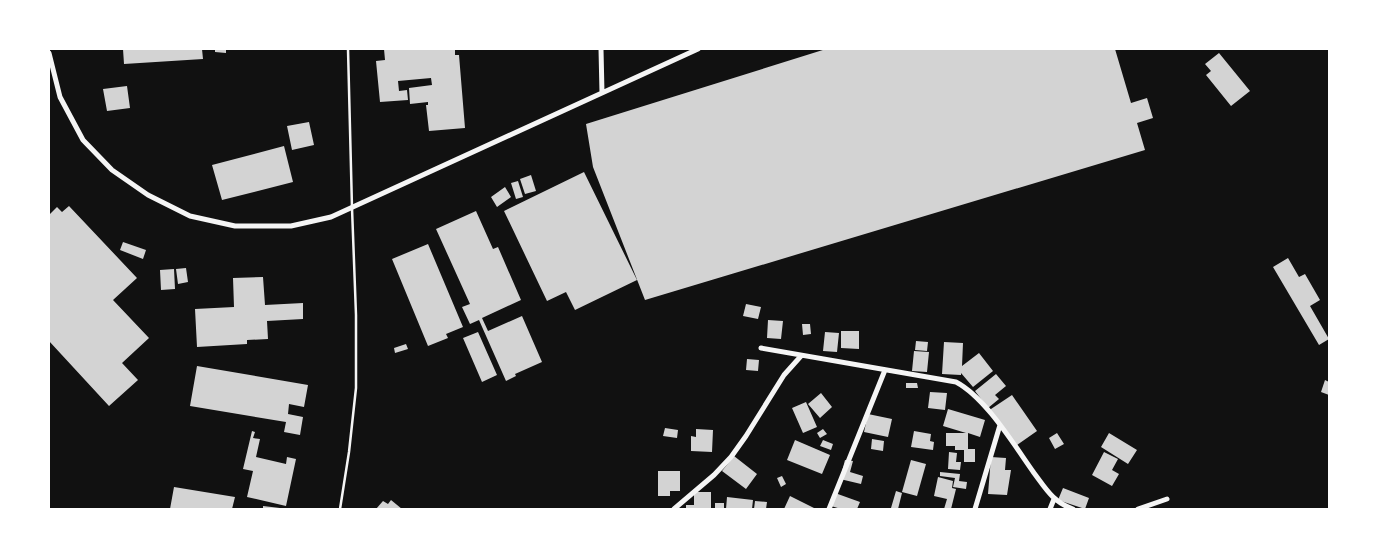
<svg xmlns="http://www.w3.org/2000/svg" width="1378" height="558" font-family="Merriweather,serif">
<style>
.building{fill:#d3d3d3}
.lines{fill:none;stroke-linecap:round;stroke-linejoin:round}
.service{stroke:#f5f5f5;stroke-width:2.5}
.minor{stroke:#f5f5f5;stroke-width:5}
</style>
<rect width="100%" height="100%" fill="#111"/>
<path class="building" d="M123,49H202L203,59L124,64Z
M215,49H226V53L215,52Z
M384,49H455V55H459L465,128L429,131L426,105H428V102L410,104L409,88L432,85L431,78L398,81L399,91L407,90L408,100L380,102L376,61L385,60Z
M826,49H1115L1131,103L1147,98L1153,118L1137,123L1145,150L645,300L593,167L586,124Z
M1219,53L1250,91L1231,106L1206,75L1211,71L1205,64Z
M127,86L130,108L107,111L103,89Z
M309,122L314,145L292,150L287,126Z
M284,146L293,182L222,200L212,165Z
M584,172L637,280L575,310L566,292L547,301L504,211Z
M531,175L536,191L525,194L520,179Z
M518,181L523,197L516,199L511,183Z
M505,187L511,197L497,207L491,197Z
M69,206L137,278L113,300L149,338L122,363L138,380L109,406L49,341V215L57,207L62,212Z
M476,211L493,249L498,247L521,300L482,318L488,331L522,316L542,362L515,374L516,376L506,381L479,320L470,324L462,307L470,304L436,229Z
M123,242L146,250L143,259L120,250Z
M428,244L463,327L446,334L448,338L428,346L392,259Z
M1288,258L1299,277L1305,274L1320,300L1310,306L1329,339L1319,345L1273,267Z
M186,268L188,282L178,284L176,269Z
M174,269L175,289L161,290L160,270Z
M263,277L265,305L303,303V319L267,321L268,339L247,340V344L197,347L195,309L234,307L233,278Z
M746,304L761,307L758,319L743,316Z
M768,320L783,321L781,339L767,338Z
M802,324H810L811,334L803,335Z
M841,331H859V349L841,348Z
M478,332L497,375L482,382L463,338Z
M825,332L839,333L837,352L823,351Z
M916,341L928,342L927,351L915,350Z
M944,342L963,343L962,366L979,353L993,371L973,387L961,373V375L942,374Z
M406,344L408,349L395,353L394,348Z
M914,351L929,352L927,372L912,371Z
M747,359L759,360L758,371L746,370Z
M197,366L308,385L304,407L289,404L288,414L303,417L300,435L284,432L286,422L190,406Z
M996,374L1006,386L995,395L999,399L988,408L975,391Z
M1325,380L1329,382V395L1321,392Z
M906,383H917L918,388H906Z
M930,392L947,393L945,410L928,408Z
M821,393L832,407L820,418L808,404Z
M1012,395L1037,431L1017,445L988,411Z
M806,402L817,427L803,433L792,408Z
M948,409L985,420L980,437L968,433V449H975V462H964V450H955V446H946V433H966L943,426Z
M868,414L892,419L888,437L864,432Z
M665,428L678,430L677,438L663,436Z
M696,429L713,430L712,452L691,451V436L696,437Z
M823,429L827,434L820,438L817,433Z
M252,431L255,432L253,438L260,439L256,457L286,464L287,457L296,459L286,506L247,497L253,471L243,469Z
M914,431L931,434L930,441L934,442L933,450L911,447Z
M1057,433L1064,444L1055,449L1049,438Z
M1109,433L1137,450L1128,464L1101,447Z
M872,439L884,441L883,451L871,449Z
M795,440L830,455L822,474L787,460Z
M823,440L833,444L831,450L820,446Z
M949,452L957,453L956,462H961L960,470L948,469Z
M1104,452L1118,459L1112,470L1119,474L1112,486L1092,475Z
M734,456L757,474L746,489L722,471Z
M991,457L1006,458L1005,470H1011L1007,495L988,494Z
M845,460L853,461L850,472L863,476L861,484L840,479Z
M911,460L926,464L917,496L902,492Z
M658,471H680V491H670V496H658Z
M940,472L960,474L959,481L967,482L966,489L953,487L955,478L940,476Z
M782,476L786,484L781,487L777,478Z
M938,477L953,481L952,488L956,489L951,509H944L947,499L934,496Z
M174,487L235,497L232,509H170Z
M1063,488L1089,498L1085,509L1058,500Z
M896,491L902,493L898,509L891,508Z
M694,492H711V509H686V505H694Z
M835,493L860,502L857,509H841L831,506Z
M790,496L816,509H784Z
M727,497L753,500L752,509H726Z
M391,500L402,509H376L383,501L388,504Z
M755,501L767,502L766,509H754Z
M715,503H724V509H715Z
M263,506L280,508V509H263Z"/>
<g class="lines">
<path class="service" d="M340,509L349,452L356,388V315L352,208L348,49"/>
<path class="minor" d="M601,49L602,93
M49,53L60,97L83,140L112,170L148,195L190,216L235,226H291L331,217L698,49
M761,348L956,382C986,398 1014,445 1034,473C1046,489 1053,502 1073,509
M674,509L714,475L731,457L746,436L784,375L801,356
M829,509L885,370
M975,509L1000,425
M1050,509L1054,499
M1138,509L1167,499"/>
</g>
<rect width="1378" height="558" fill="none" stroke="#ffffff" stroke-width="100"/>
</svg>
